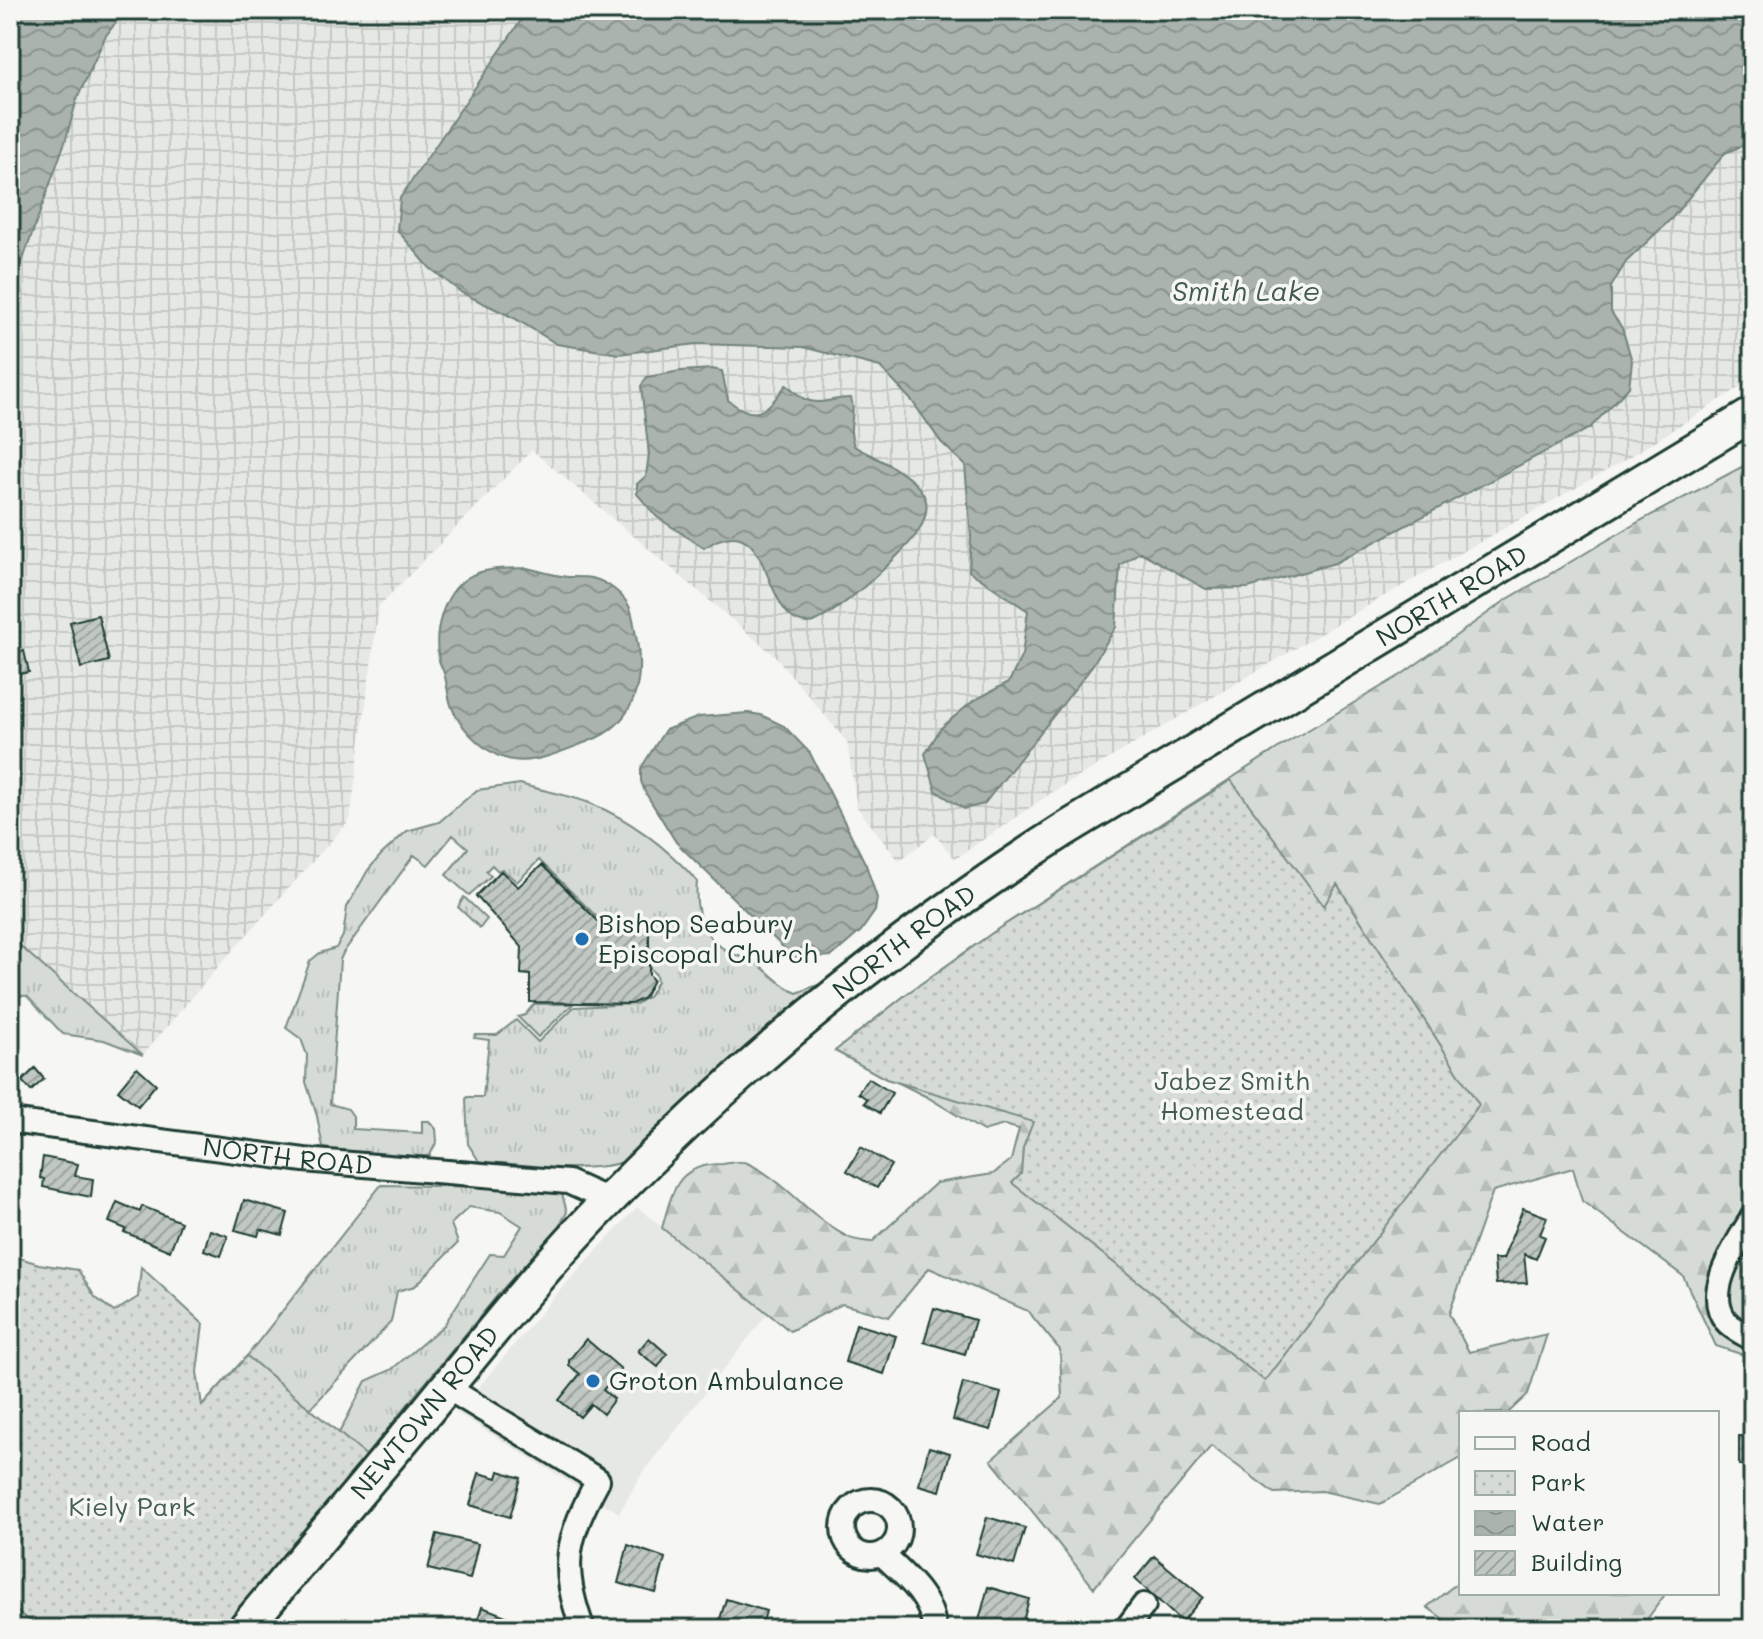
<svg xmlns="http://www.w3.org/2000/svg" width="1763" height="1639" font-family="Mali,sans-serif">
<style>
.built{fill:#e6e8e4}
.industrial{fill:url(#industrial-grid)}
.grass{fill:url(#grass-tufts);stroke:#7a8c85;stroke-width:2}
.forest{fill:url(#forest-firs);stroke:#7a8c85;stroke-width:2}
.park{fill:url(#park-dots);stroke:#7a8c85;stroke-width:2}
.water{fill:url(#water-waves);stroke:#72847d;stroke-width:2}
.building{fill:url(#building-hatch);stroke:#1f3d34;stroke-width:2}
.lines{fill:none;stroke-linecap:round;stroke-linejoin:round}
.street-casing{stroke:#1f3d34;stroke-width:28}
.secondary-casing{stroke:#1f3d34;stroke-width:38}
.street{stroke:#f6f6f2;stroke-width:22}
.secondary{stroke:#f6f6f2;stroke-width:32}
.poi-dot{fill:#1f6fb2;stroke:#f6f6f2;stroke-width:3}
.labels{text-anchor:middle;stroke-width:7;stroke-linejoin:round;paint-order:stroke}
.street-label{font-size:26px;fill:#1f3d34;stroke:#f6f6f2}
.poi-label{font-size:26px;fill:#1f3d34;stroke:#f6f6f2;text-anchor:start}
.park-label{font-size:26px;fill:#445d54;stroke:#f6f6f2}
.water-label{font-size:28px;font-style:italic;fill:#425a52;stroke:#f6f6f2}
</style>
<defs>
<pattern id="industrial-grid" width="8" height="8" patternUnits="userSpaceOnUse" patternTransform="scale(2)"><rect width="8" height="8" fill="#e6e8e4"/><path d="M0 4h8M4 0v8" fill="none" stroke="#c5c8c4"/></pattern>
<pattern id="grass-tufts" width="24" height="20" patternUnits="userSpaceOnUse" patternTransform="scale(2)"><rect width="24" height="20" fill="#d6dbd6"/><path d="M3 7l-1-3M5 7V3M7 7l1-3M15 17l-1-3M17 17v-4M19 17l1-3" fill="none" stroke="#b7bdb8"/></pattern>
<pattern id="forest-firs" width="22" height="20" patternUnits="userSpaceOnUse" patternTransform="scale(2)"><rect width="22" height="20" fill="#d6dbd6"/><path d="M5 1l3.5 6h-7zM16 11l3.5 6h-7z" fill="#b7bdb8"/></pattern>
<pattern id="park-dots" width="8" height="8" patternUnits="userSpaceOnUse" patternTransform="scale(2)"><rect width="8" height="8" fill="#d6dbd6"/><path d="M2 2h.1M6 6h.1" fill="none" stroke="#b7bdb8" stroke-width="1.8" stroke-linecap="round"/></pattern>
<pattern id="water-waves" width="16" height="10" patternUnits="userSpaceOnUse" patternTransform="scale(2)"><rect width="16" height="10" fill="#aab3ae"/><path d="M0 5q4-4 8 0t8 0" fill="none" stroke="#8a938e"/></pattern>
<pattern id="building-hatch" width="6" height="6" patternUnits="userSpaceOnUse" patternTransform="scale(2)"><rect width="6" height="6" fill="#c1c8c3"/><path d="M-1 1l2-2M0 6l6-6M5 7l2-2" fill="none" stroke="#9ca49f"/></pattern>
</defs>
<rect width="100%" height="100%" fill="#f6f6f2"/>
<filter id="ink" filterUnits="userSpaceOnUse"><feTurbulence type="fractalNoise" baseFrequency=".0125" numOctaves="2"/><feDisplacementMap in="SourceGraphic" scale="16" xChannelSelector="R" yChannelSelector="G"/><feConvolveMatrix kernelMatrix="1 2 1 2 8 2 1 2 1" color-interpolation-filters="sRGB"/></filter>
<g filter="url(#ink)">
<path class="built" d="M637,1207L768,1313L643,1472L619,1513L457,1413L553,1298Z"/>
<path class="industrial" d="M10,10H1753V379L1627,459L1379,599L1051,793L955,859L934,834L899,861L857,807L847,742L776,657L532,450L379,606L350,820L217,968L143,1055L10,937Z"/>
<path class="grass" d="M520,784C543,791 570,795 592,804C633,821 668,849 697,881C694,913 702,940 733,954C739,957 746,957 751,960C768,969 778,985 797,993L823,983L731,1062L622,1162C595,1172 508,1168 479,1161L468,1144L466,1099L467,1097H483L489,1040L474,1038L475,1035H497L516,1020L538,1042L574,1007L636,1004L649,996L657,981L656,975L650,968L647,923L644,921L602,922L539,860L517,882L502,869L498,871L492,865L486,871L491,876L469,895L446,875L468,848L453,835L428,865L414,855L343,953L340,960L330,1104L348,1109L353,1116V1129L422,1133V1121H429L436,1129L437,1141L430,1155L426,1156L351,1153L323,1148L317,1116L306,1082L307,1055L301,1039L286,1028L310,961L320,953L336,948L343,936L347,907L368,870L381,855L407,831L439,822L477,790Z
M464,897L487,919L480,928L458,907Z
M10,937L143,1055L104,1040L63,1034L27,996L10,995Z
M534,1004H573L538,1037L518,1017L525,1015Z
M381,1185L548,1188L562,1194L567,1212L559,1227L501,1291L312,1521L339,1433L366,1381L391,1370L444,1325L490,1254L504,1255L522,1226L500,1212L469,1207L451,1224L458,1243L415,1286L397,1291L391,1322L284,1437L201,1407L247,1356Z"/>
<path class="forest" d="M1753,461V1358L1716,1346L1683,1276L1582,1201L1573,1168L1493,1191L1449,1314L1469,1352L1547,1334L1528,1394L1508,1413H1461V1458L1380,1504L1322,1491L1274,1493L1211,1446L1094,1588L991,1460L1062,1398L1060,1350L1028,1311L929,1268L889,1317L842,1304L790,1331L662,1228C673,1189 677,1164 723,1164C731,1163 740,1160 747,1163C785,1180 811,1219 848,1237C855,1241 865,1241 872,1242L936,1183L993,1174L1011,1160L1019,1129L1004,1125L983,1131L927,1097L835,1051L908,993L998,929L1286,743L1401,675L1506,600L1640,521Z
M1461,1580V1593H1666L1640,1629H1457L1427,1607Z"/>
<path class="park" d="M1231,780L1324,906L1337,884L1479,1105L1265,1381L1012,1183L1021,1174L1023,1148L1033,1122L886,1079L835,1051L908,993L998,929Z
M10,1255L39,1264L78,1270L95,1297L114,1312L138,1297L141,1267L203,1324L197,1372L202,1406L247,1356L375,1463L241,1629H40L10,1606Z"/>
<path class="water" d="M10,10H125L105,37L77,99L66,139L10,296Z
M528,10H1753V141L1725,153L1672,218L1626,262L1611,287V312L1622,328L1632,361L1629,387L1590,428L1335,563L1248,588L1206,589L1140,552L1120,565L1116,627L1088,672L984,804L964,809L936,791L925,754L941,728L973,701L1009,682L1022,655L1028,611L969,571L971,537L965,465L941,442L912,401L880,367L803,347L696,344L619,354L557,344L514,318L462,293L430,268L397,230L400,198Z
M712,369L722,371L728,400C757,424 766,411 786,385C794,389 798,397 807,400C822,406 835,397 851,398C857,415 846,425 854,446C874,458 920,476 926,501C928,510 924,522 919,530C908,550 829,623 808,623C759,623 775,500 704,548L657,517L637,494V484L646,476L649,454L641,386L647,377L681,371Z
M527,568C540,571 555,576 568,577C587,577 597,576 614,589C633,604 632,614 636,636C645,680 636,724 589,741C567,749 537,764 513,760C489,757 465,733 454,712C448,702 448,688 445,677C444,671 440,665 439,660C433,632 443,594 467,578C484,567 507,569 527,568Z
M748,713L761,715L784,726L810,753L866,865L877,898L875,911L861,931L832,956L795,959L676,842L645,792L641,781V768L665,730L699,717Z"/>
<path class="building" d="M98,615L109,661L81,668L70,622Z
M24,651L29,672L10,676V654Z
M542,865L603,926L649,927V975L653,980L644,998L631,1004L530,1002V975L521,974L522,947L476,896L501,871L518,887Z
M137,1067L156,1084L138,1106L118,1090Z
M35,1068L44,1079L31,1091L22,1081Z
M868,1078L892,1093L880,1113L864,1103L867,1099L858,1093Z
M861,1147L891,1165L877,1188L847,1171Z
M43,1157L78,1164L75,1176L93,1179L91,1197L43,1187L44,1179L40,1178Z
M244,1200L288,1213L282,1235L260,1229L258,1236L235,1230Z
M117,1202L140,1212L142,1206L181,1222L170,1251L124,1232L126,1229L109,1222Z
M1523,1208L1547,1217L1540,1235L1545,1237L1536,1259L1524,1254L1527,1283L1496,1284L1494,1259H1503Z
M210,1230L228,1236L221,1256L204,1250Z
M934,1308L975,1320L965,1354L924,1342Z
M856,1324L896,1336L884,1374L845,1362Z
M649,1338L667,1354L658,1367L638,1351Z
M586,1339L621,1369L603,1390L614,1399L603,1414L591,1404L580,1417L559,1400L580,1374L569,1365V1360Z
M963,1383L1001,1393L991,1430L953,1420Z
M1739,1436L1753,1437V1466L1739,1465Z
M929,1447L950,1453L940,1491L919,1485Z
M499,1471L521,1478L510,1517L470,1505L479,1473L497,1478Z
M987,1517L1025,1528L1014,1565L976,1554Z
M437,1534L478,1544L470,1579L428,1569Z
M628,1545L665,1558L656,1593L618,1583Z
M1154,1556L1203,1597L1182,1622L1135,1579Z
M988,1587L1029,1599L1021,1629H995L978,1624Z
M726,1599L766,1611L761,1629H717Z
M482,1607L532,1626L531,1629H475Z"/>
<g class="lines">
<g class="street-casing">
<g id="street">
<path id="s1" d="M10,1121L304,1160L568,1182L608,1200"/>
<path d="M1753,1216C1738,1243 1702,1291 1726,1321C1732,1329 1745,1334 1753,1339"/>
<path d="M446,1387L598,1480C567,1538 559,1566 583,1629"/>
<circle cx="871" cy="1528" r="28"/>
<path d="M883,1555C903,1574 933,1598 934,1629"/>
<path d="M1126,1629L1144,1605"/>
</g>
</g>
<g class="secondary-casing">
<g id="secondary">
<path id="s2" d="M244,1629C305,1556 366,1484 427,1411C486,1339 544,1266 609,1200C747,1059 898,936 1064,830L1753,414"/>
</g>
</g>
<use href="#street" class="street"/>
<use href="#secondary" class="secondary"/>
</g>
</g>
<g class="poi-dot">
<circle cx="582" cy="939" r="8"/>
<circle cx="593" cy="1381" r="8"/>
</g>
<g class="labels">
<g class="street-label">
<text dy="9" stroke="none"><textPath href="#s2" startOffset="1604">NORTH ROAD</textPath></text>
<text dy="9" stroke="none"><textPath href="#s2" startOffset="956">NORTH ROAD</textPath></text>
<text dy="9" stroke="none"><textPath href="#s1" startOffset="280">NORTH ROAD</textPath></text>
<text dy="9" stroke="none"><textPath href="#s2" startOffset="282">NEWTOWN ROAD</textPath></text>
</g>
<g class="poi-label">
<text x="598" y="933">Bishop Seabury<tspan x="598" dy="30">Episcopal Church</tspan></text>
<text x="609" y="1390">Groton Ambulance</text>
</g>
<g class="park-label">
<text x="1232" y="1090">Jabez Smith<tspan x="1232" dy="30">Homestead</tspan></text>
<text x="132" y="1516">Kiely Park</text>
</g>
<g class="water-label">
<text x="1246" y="301">Smith Lake</text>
</g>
</g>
<rect width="1763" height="1639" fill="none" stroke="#f6f6f2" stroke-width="40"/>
<rect x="20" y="20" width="1723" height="1599" fill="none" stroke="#1f3d34" stroke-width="3" filter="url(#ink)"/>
<rect x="1459" y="1411" width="260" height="184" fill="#f6f6f2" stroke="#a0aca6" stroke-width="2"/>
<rect x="1475" y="1437" width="40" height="12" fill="#f6f6f2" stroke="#a0aca6" stroke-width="2"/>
<text x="1531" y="1451" font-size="24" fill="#1f3d34">Road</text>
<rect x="1475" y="1471" width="40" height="24" fill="url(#park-dots)" stroke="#a0aca6" stroke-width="2"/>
<text x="1531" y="1491" font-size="24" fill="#1f3d34">Park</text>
<rect x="1475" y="1511" width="40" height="24" fill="url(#water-waves)" stroke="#a0aca6" stroke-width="2"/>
<text x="1531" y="1531" font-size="24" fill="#1f3d34">Water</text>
<rect x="1475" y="1551" width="40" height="24" fill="url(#building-hatch)" stroke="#a0aca6" stroke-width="2"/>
<text x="1531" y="1571" font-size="24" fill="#1f3d34">Building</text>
</svg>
